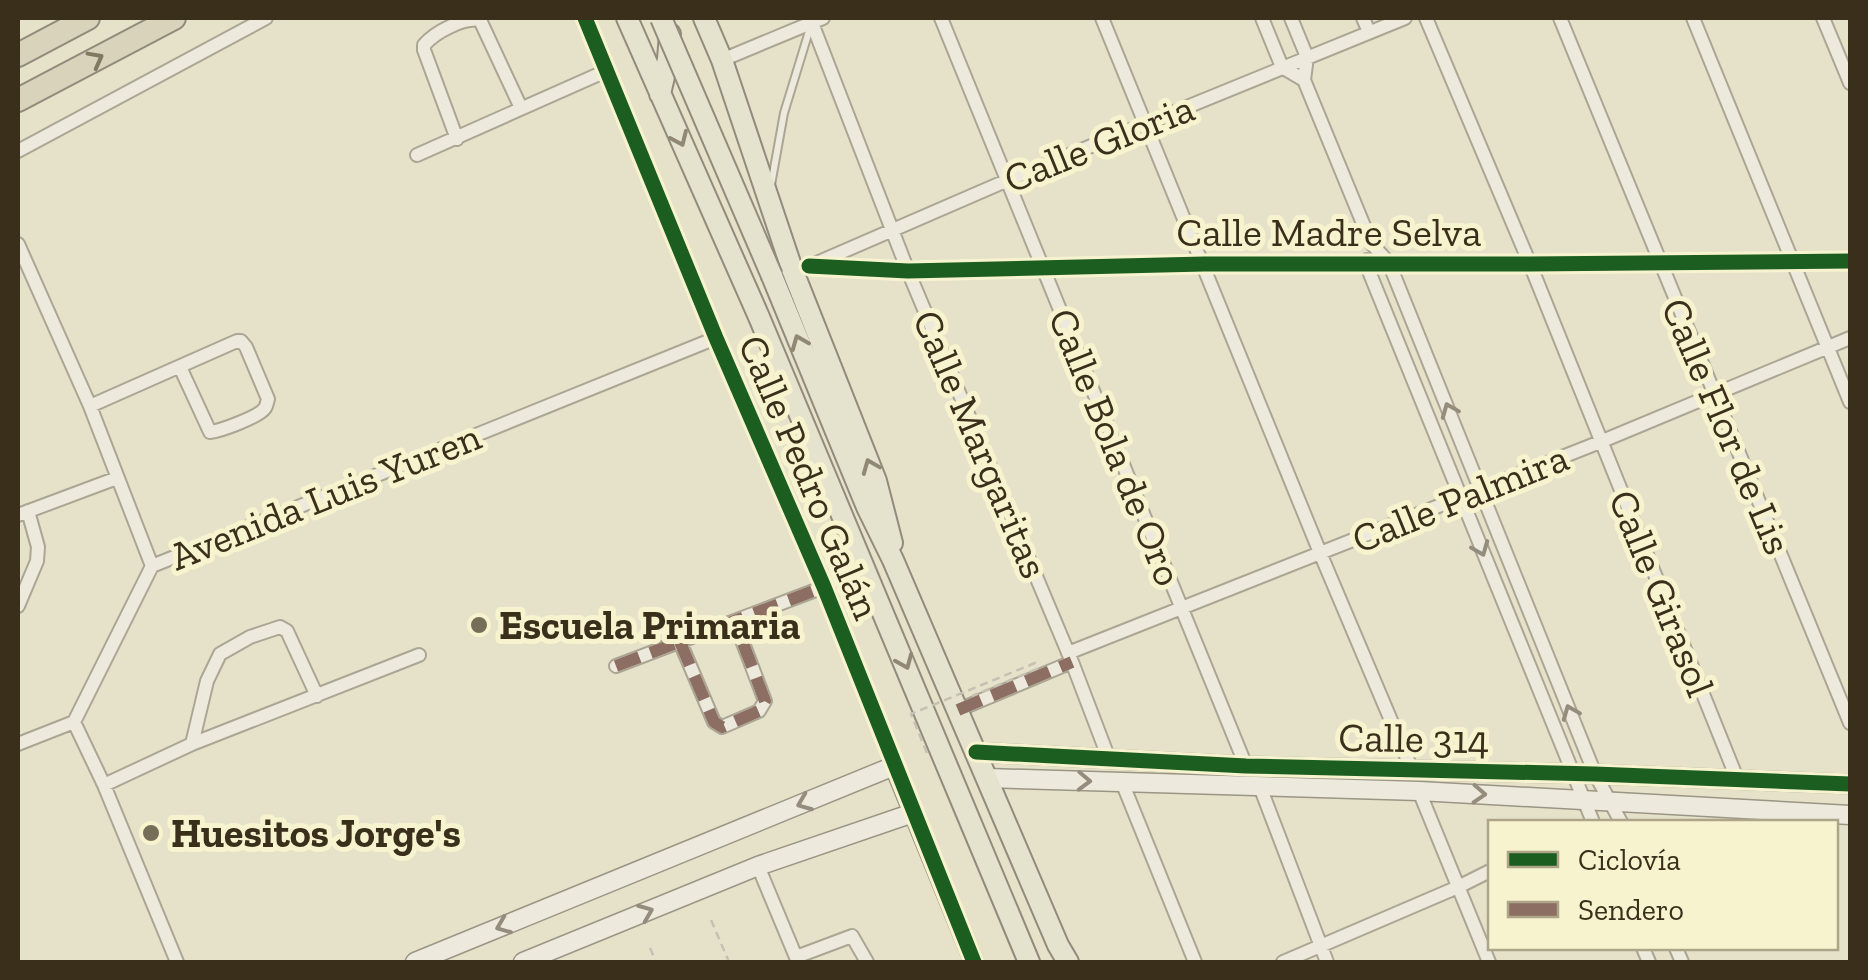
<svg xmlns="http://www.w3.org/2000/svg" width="1868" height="980" font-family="'Zilla Slab',serif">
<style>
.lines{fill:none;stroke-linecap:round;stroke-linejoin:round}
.lane-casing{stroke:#aba694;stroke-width:10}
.street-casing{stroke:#aba694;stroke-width:16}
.secondary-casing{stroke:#9a9584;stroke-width:21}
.primary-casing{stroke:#908b7a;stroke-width:24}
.highway-casing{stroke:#908b7a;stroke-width:26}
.path{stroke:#c6c2b3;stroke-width:2.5;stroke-dasharray:8 5;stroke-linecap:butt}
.lane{stroke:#edeadd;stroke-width:6}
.street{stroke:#edeadd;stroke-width:12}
.secondary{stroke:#edeadd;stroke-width:18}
.primary{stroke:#e5e2cd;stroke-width:20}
.highway{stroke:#d9d3bb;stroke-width:22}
.primary-bridge-casing{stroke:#908b7a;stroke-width:24;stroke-linecap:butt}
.path-bridge{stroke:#c6c2b3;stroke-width:2.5;stroke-dasharray:8 5;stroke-linecap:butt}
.primary-bridge{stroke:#e5e2cd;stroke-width:20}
.quiet{stroke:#8d6e63;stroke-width:12;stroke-dasharray:25 12;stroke-linecap:butt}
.cycleway-casing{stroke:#f8f3cf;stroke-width:21}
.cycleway{stroke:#1b5e20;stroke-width:15}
.oneway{stroke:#827963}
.oneway2{stroke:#908874}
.oneway3{stroke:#948c7c}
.poi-dot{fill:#766e58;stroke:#f8f3cf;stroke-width:4}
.labels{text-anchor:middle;stroke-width:10;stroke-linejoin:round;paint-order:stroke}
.street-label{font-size:40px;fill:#3a2f1b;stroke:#f8f3cf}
.poi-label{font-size:40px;font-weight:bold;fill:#3a2f1b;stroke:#f8f3cf;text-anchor:start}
</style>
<rect width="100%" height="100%" fill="#e6e2ca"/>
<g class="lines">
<g class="lane-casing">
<path id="lane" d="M771,185L784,113L810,28"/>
</g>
<g class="street-casing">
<path id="street" d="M585,18L716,338L824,587L894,766
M810,18L908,271L1072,662L1109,759
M941,18L1246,766
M1102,18L1321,555L1412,770
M1262,18L1282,67L1304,80
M1291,18L1307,57L1304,80L1371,243L1389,263L1595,774L1621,822
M1363,18L1369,32
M1426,18L1530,264L1738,781
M1560,18L1850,723
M1693,18L1850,402
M1823,18L1850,83
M722,60L823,18
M457,139L424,50V45C435,32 464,17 480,20L521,108
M18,151L266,18
M417,155L606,71
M18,244L90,406L152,566
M1367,260L1366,264L1593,822
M812,265L1008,180L1405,18
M809,266L908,271L1204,264H1530L1850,261
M90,406L237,341H241L246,347L268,399C267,402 267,405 265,408C259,417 220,431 210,432L180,367
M18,515L117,478
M18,606L37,561L38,547L28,511
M680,642L714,722L722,727L759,711L765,701L735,622
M1068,653L1600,442L1850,338
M616,666L824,587
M958,710L1072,662
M74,722L104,785L177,962
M18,744L74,722L152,566L716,338
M192,744L207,681L220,654L250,637L280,627L287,631L317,696
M1122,782L1195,962
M1259,784L1327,962
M104,785L192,744L419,655
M1419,791L1489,962
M758,866L798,962
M1643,948L1649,962
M1676,948L1682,962
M796,957L852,936L867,962
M1283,962L1458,887L1490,871"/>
</g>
<g class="secondary-casing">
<path id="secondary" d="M976,752L1246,766L1595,774L1850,784
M987,778L1419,791L1850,815
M415,962L894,766L974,962
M523,962L758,866L913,813"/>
</g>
<g class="primary-casing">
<path id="primary" d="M627,18L759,317L1029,962
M704,18L722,60L792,269L876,481L892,543
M660,94L668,59L670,34
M772,276L867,507L893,560L1058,945L1068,962"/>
</g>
<g class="highway-casing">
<path id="highway" d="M18,55L88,18
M18,100L174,18"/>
</g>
<path class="path" d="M711,920L729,962
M650,948L656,962"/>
<use href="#lane" class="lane"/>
<use href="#street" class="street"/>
<use href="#secondary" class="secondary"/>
<use href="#primary" class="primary"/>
<use href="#highway" class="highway"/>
<g class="primary-bridge-casing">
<path id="primary-bridge" d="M661,18L772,276"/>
</g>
<path class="path-bridge" d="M927,753L911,714L1035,663L1037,669L972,696"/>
<use href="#primary-bridge" class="primary-bridge"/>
<path class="quiet" d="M680,642L714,722L722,727L759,711L765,701L735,622
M616,666L824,587
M958,710L1072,662"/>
<g class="cycleway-casing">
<path id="cycleway" d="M585,18L716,338L824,587L974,962
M809,266L908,271L1204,264H1530L1850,261
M976,752L1246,766L1595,774L1850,784"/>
</g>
<use href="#cycleway" class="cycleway"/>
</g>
<defs><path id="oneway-chevron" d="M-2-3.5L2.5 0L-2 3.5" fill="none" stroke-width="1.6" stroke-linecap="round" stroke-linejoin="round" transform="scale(2.5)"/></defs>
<use class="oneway" href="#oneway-chevron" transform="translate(96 59) rotate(-28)"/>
<g class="oneway2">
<use href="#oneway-chevron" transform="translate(680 139) rotate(66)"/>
<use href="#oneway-chevron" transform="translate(799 342) rotate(-112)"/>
<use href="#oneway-chevron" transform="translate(870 466) rotate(-112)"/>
<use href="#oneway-chevron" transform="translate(905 662) rotate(67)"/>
</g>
<g class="oneway3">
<use href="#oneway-chevron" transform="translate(1449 410) rotate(-112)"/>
<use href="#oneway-chevron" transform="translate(1481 549) rotate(68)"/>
<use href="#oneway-chevron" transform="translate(1570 712) rotate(-112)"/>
<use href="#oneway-chevron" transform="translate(1084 781) rotate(2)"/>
<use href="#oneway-chevron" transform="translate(1479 794) rotate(3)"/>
<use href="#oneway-chevron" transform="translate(804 803) rotate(158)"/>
<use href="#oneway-chevron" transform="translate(646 912) rotate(-22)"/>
<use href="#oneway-chevron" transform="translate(503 926) rotate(158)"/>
</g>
<g class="poi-dot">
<circle cx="479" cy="625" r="10"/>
<circle cx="151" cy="833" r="10"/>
</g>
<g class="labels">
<g class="street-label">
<text transform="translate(1099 143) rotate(-22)" y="14">Calle Gloria</text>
<text x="1329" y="246">Calle Madre Selva</text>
<text transform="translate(1727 426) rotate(67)" y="14">Calle Flor de Lis</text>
<text transform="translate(981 444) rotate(67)" y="14">Calle Margaritas</text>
<text transform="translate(1116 447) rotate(68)" y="14">Calle Bola de Oro</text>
<text transform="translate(810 477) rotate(67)" y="14">Calle Pedro Galán</text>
<text transform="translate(325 496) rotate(-22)" y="14">Avenida Luis Yuren</text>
<text transform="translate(1460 498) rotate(-22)" y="14">Calle Palmira</text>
<text transform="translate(1662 593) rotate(68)" y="14">Calle Girasol</text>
<text transform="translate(1414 738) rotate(1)" y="14">Calle 314</text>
</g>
<g class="poi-label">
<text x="499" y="639">Escuela Primaria</text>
<text x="171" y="847">Huesitos Jorge's</text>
</g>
</g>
<rect width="1868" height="980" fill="none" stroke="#3a2f1b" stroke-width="40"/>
<rect x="1488" y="820" width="350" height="130" fill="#f8f3cf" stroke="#aca587" stroke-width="2.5"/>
<rect x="1508" y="852" width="50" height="15" fill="#1b5e20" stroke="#aca587" stroke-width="2.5"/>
<text x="1578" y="870" font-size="30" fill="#3a2f1b">Ciclovía</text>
<rect x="1508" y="902" width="50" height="15" fill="#8d6e63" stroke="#aca587" stroke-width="2.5"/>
<text x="1578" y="920" font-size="30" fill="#3a2f1b">Sendero</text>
</svg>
